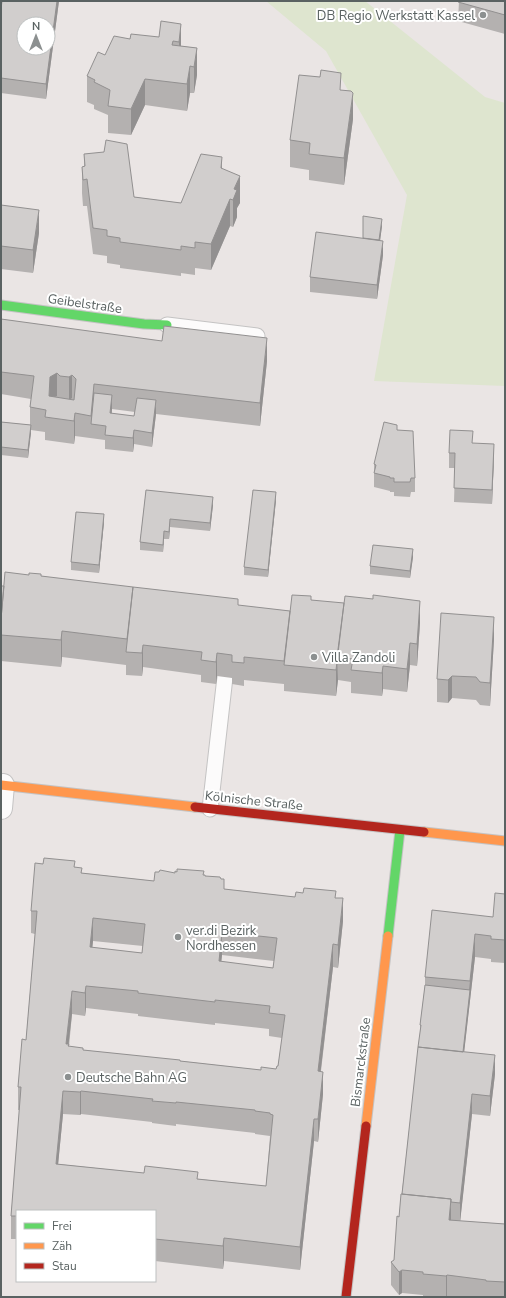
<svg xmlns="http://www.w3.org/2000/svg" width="506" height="1298" font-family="'Nunito Sans',sans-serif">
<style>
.green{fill:#dee5cf}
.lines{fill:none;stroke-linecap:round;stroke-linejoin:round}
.lane-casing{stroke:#c4c3c3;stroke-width:17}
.street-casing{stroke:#c4c3c3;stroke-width:24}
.fast-casing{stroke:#c4c3c3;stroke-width:11}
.slow-casing{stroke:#c4c3c3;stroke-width:11}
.jam-casing{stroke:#c4c3c3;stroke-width:11}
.lane{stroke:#fcfbfb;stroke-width:15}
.street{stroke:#fcfbfb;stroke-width:22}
.fast{stroke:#63d668;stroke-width:9}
.slow{stroke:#ff974d;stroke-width:9}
.jam{stroke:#b3261e;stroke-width:9}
.wall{fill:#b4b1b0;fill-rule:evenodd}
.shaded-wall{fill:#929090}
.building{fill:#d1cecd;stroke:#929090;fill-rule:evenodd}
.poi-dot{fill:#8c9090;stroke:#fff;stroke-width:1.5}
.labels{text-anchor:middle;stroke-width:4;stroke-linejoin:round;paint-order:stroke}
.poi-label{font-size:13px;fill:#5a6262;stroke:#fff;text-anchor:start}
.street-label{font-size:13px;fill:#5a6262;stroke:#fff}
</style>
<rect width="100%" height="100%" fill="#eae5e4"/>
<path class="green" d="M266,1H365L485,97L505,103V386L374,381L407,195L326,51Z"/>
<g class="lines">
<g class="lane-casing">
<path id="lane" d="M167,325L257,336
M210,809L225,677"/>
</g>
<g class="street-casing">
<path id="street" d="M1,808L3,785"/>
</g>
<g class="fast-casing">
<path id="fast" d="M1,305L144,324L167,325
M388,936L400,830"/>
</g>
<g class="slow-casing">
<path id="slow" d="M1,785L195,807
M424,832L505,841
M366,1126L388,936"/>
</g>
<g class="jam-casing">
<path id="jam" d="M195,807L424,832
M346,1297L366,1126"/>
</g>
<use href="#lane" class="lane"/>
<use href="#street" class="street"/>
<use href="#fast" class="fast"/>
<use href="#slow" class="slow"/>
<use href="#jam" class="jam"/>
</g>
<path class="wall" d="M2,1H59L46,99L1,93V9Z
M459,1H505V34L458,21Z
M181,24V46L197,48V75L194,93H190L187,111L145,105L131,135L108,133V115L94,109V105L87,102V76L105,55L130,39L159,37Z
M341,90L353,119L344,185L309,180V170L290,167V140Z
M84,154L134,197L181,203L222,169L240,203L237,208V217L233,227L230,226L211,270L195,268V275L181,273V276L120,268V265L107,263V256L93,254L87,206H83L82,193V167L84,166Z
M1,205L39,233L33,273L1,269Z
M382,226L380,240L383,255L377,299L310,292V277L363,238Z
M1,319L267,361L260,426L156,414L152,447L134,444L133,452L105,449V440L75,436L74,444L45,440V432L31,430L28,458L1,455V422L30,425V407L31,399L1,394ZM112,409L135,412L134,416L112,414Z
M397,430L415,478V492H411L410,497L394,496V492H390V491L374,487V464Z
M473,443L494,458L492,504L454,502L455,468H449V453Z
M146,490L213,505L210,531L170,527L169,539H164L163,552L140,550V542Z
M276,500L268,577L244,575V567Z
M104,522L99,573L71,570V562Z
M413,557L410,578L370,574V566Z
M41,576L238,606L290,611L311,600L420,623L417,666L410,665L407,692L383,689L382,696L351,693V682L338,680L336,696L284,691V684L244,680V686L232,684V678L217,676L216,684L201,682V675L143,667L142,676L126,675V665L62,657L61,667L1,661V586H4Z
M494,639L490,706L480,705L476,700L452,698L448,703L437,702V679Z
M75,867L82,873L154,881L175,873L204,875L224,889L295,897L336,898L343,921L338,968L333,967L321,1071L323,1094L318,1142L314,1141L300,1270L224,1261L223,1269L155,1261V1211H17V1239H11V1216L20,1110H18V1087L26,1040L35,934L31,933V911ZM93,941L143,946L142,953L92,948ZM222,955L274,961L273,968L221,962ZM86,1008L138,1014V1016L215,1025V1023L269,1029V1036L282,1038L278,1066L276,1069L261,1070L83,1050L69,1047L72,1014L85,1016ZM63,1114L80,1115L81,1114L152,1122V1123L176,1126V1124L255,1133V1134L270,1136L266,1186L58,1164Z
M505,894V963L491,962V959L475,957L464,1052L495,1074L490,1116L472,1114L460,1221L505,1224V1297H423V1295L402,1293L399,1295L391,1285V1262L394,1260L420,1036V1025L425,985V977L493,917Z"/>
<path class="shaded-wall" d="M57,1H59L46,99V84Z
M181,24V51L179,68V42Z
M197,48V75L194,93V67Z
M190,66V93L187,111V84Z
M145,79V105L131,135V109Z
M353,93V119L344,185V158Z
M222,157V183L221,168Z
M240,176V203L237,208V217L233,227V200L234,189Z
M230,199V226L211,270V244Z
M39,210V233L33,273V250Z
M382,219V226L379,249V241Z
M383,241V255L377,299V285Z
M267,338V361L260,426V403Z
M57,373V396L50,399L49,419V396L50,377Z
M72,375V398L69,400V377Z
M94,384V407L91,424V416Z
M112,395V409L110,428V413Z
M156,400V414L152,447V433Z
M75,413V436L74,444V421Z
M31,425V433L28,458V450Z
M134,430V444L133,452V438Z
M494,444V458L492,504V490Z
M276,492V500L268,577V570Z
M213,497V505L210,531V523Z
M104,514V522L99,573V565Z
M170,519V527L169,539V532Z
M164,531V539L163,552V545Z
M413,549V557L410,578V571Z
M420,601V623L417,666V644Z
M344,603L337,657L338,680L336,696V670Z
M494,617V639L490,706V683Z
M62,631V657L61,667V640Z
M410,643V665L407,692V669Z
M143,645V667L142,676V653Z
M217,653V676L216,684V662Z
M383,666V689L382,696V673Z
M452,676V698L448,703V680Z
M343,898V921L338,968V945Z
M93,918V941L90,970V947Z
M222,932V955L219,984V961Z
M475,934V957L462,1071V1056Z
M333,944V967L318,1093V1071Z
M86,986V1008L85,1016V993Z
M72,991V1014L66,1066V1044Z
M495,1055V1074L490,1116V1096Z
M323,1072V1094L318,1142V1119Z
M63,1091V1114L56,1186V1164Z
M81,1091V1114L80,1115V1092Z
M472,1094V1114L460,1223V1203Z
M314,1119V1141L300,1270V1247Z
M451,1199V1222L449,1220Z
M224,1238V1261L223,1269V1246Z
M402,1270V1293L399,1295V1272Z
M447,1275V1297H446V1276Z"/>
<path class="building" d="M2,1H57L46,84L1,78V9ZM24,24H48V48H24Z
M459,1H505V15L458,2Z
M161,21L181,24L179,42L173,41L172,45L197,48L194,67L190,66L187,84L145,79L131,109L108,106L110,90L94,82L95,80L87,76L98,52L105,55L114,36L130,39L131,34L159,37Z
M321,70L341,73L340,90L351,91L353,93L344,158L309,154L310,143L290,140L299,75L320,77Z
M106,140L127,144L134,197L181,203L201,154L222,157L221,168L240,176L234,189L237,190L233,200L230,199L211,244L195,242V248L181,246V250L120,242V238L107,236V230L93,228L87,179L83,180L82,167L85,166L84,154L104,152Z
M1,205L39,210L33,250L1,246Z
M363,216L382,219L379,240L363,238Z
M316,232L383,241L377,285L310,277Z
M1,319L162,341L164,326L267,338L260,403L94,384L91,416L75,413L74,421L45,417L46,410L30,407L34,376L1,372ZM57,373L60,376L69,377L72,375L76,379L74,400L49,396L50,377Z
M94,393L112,395L110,413L134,416L137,398L156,400L152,433L134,430L133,438L105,435L106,426L91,424Z
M1,422L31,425L28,450L1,447Z
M384,422L397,425V430L413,431L415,478H411L410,482H394V478H390V477L374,473L376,465L374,464Z
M450,430L473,431L472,443L494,444L492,490L454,488L455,453H449Z
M146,490L213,497L210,523L170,519L169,532L164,531L163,545L140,542Z
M253,490L276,492L268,570L244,567Z
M76,512L104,514L99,565L71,562Z
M373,545L413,549L410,571L370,566Z
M5,572L29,575V573L41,574V576L133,587L127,639L62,631L61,640L1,635V619Z
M1,586H4L1,619Z
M133,587L238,599V605L290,611L284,661L244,657V663L232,662V655L217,653L216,662L201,660L202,652L143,645L142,653L126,652Z
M292,595L311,596V600L344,603L336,670L284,665Z
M373,595L420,601L417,644L410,643L407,669L383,666L382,673L351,670L353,659L337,657L345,596L373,599Z
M441,613L494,617L490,683L480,682L476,677L452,676L448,680L437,679Z
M44,858L75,861L74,867L82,868L81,873L154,881L155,872H159L160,870L175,873V871L177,872V869L204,871L203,875H205V876L220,877L221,879H224V889L295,897L296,892L303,893L304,888L336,891L335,898H343L338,945L333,944L318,1071L323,1072L318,1119H314L300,1247L224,1238L223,1246L155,1239V1211H17V1216H11L21,1087H18L22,1039L26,1040L37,911H31L35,863L43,864ZM93,918L145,924L142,953L90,947ZM222,932L277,938L273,968L219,961ZM86,986L138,991V993L215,1002V1000L270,1006L269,1013L285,1015L278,1066H277L276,1069L261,1067V1070L180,1061V1060L83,1050V1048L68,1046L69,1044H66L72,991L85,993ZM63,1091L80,1092L81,1091L153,1099L152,1101L176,1103V1102L255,1110V1111L270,1113V1114L273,1115L266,1186L197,1179L198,1172L145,1166L144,1173L56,1164Z
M495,893L505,894V940L491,939V936L475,934L470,981L425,977L432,910L493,917Z
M425,985L470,990L463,1052L418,1047L421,1025H420Z
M418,1047L495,1055L490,1096L472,1094L460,1203L451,1202V1199L402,1194Z
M401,1194L451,1199L449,1220L505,1224V1282L486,1281V1280L447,1275L446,1276L423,1274V1272L402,1270L399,1272L391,1262L394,1260L397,1216L399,1217Z"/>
<g class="poi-dot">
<circle cx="483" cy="15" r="4"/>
<circle cx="314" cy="657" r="4"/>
<circle cx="178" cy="937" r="4"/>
<circle cx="68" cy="1077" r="4"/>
</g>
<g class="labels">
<g class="poi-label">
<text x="475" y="20" text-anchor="end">DB Regio Werkstatt Kassel</text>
<text x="322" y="662">Villa Zandoli</text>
<text x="186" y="935">ver.di Bezirk<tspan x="186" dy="15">Nordhessen</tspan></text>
<text x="76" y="1082">Deutsche Bahn AG</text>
</g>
<g class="street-label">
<text transform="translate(85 303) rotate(8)" y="5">Geibelstraße</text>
<text transform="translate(254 800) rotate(6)" y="5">Kölnische Straße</text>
<text transform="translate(360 1062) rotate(-83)" y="5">Bismarckstraße</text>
</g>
</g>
<rect width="506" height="1298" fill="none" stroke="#5a6262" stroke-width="4"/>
<rect x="16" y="1210" width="140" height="72" fill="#ffffff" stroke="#bdc0c0"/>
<rect x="24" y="1223" width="20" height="6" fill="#63d668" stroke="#bdc0c0"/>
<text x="52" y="1230" font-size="12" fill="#5a6262">Frei</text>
<rect x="24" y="1243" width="20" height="6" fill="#ff974d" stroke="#bdc0c0"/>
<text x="52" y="1250" font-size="12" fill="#5a6262">Zäh</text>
<rect x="24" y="1263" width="20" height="6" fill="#b3261e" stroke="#bdc0c0"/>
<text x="52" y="1270" font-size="12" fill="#5a6262">Stau</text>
<g transform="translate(36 36)"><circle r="19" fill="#ffffff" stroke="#bdc0c0"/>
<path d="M0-3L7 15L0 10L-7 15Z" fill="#8c9090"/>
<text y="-6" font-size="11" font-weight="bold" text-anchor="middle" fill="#5a6262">N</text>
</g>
</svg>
